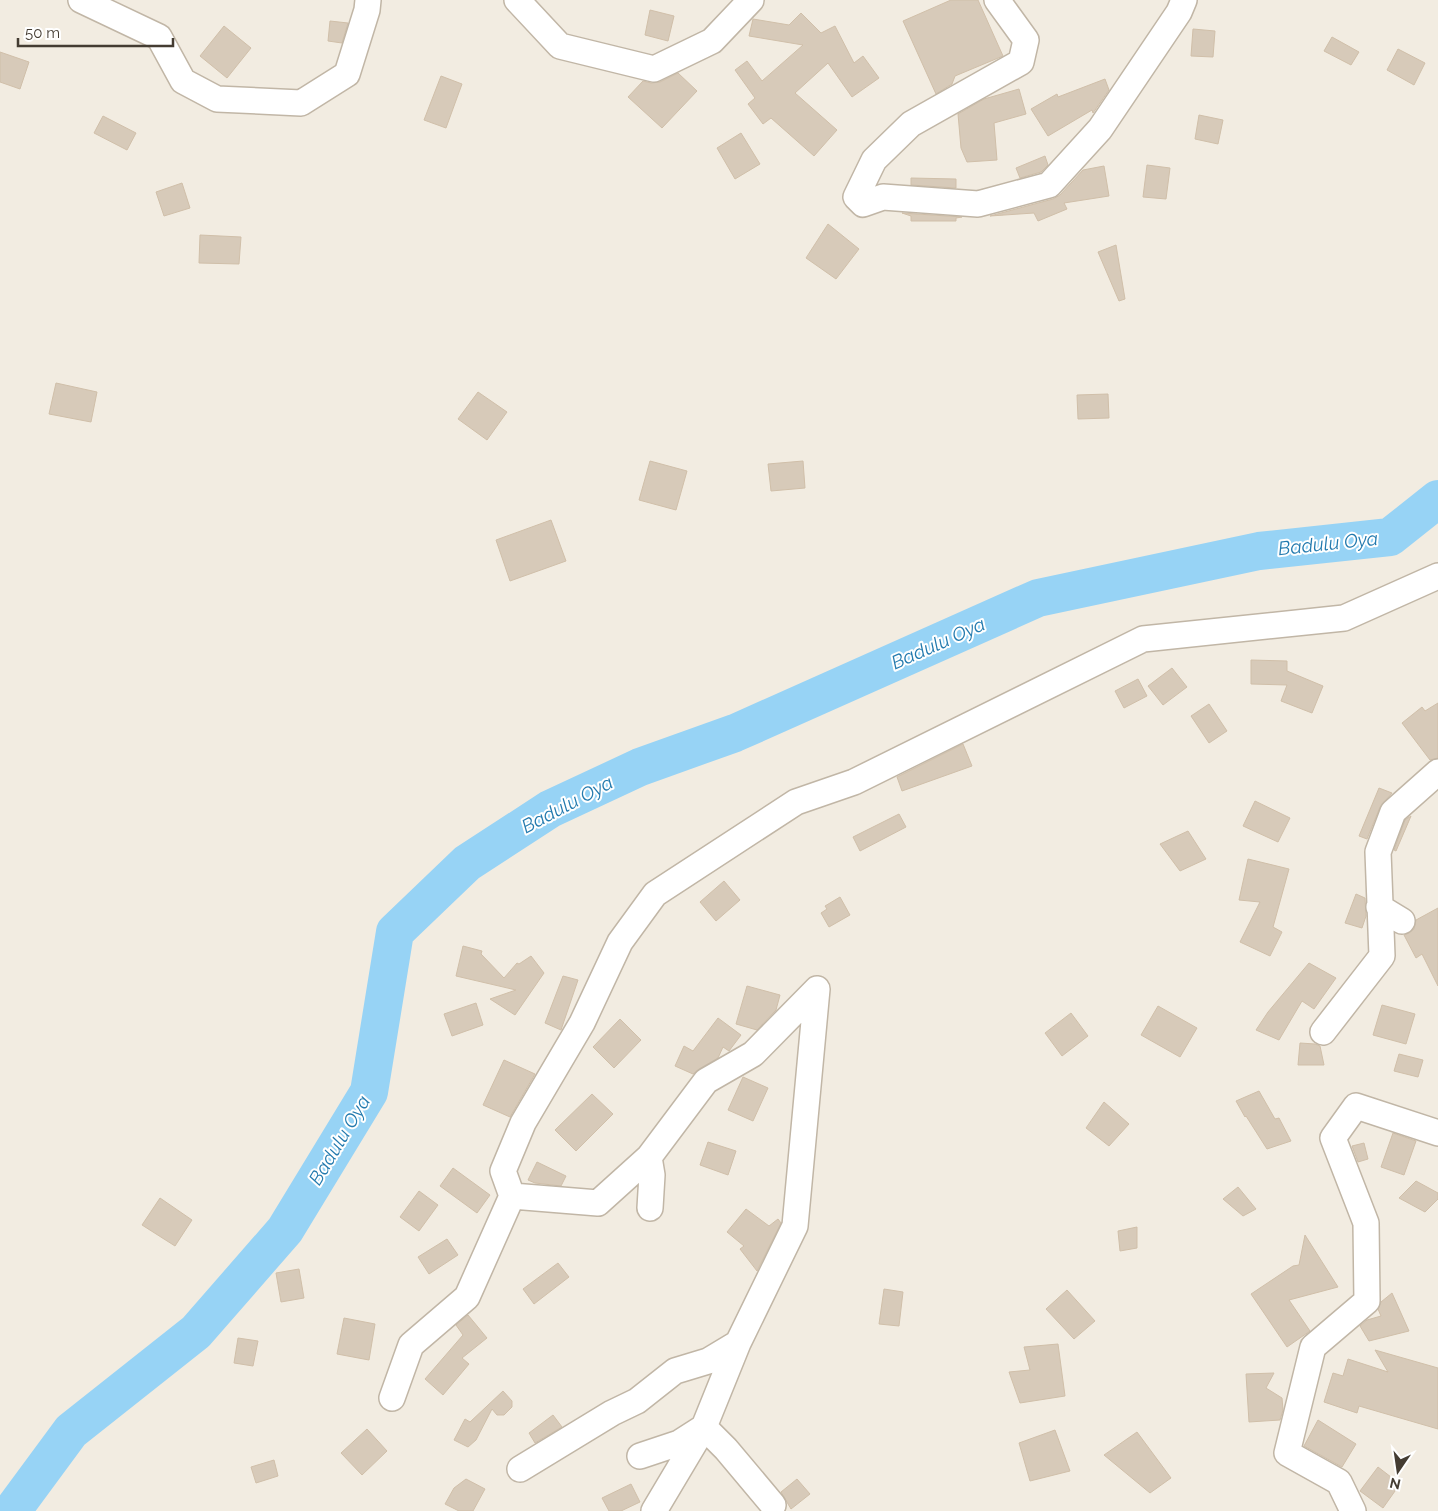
<svg xmlns="http://www.w3.org/2000/svg" width="1438" height="1511" font-family="Raleway,sans-serif">
<style>
.lines{fill:none;stroke-linecap:round;stroke-linejoin:round}
.river{stroke:#97d3f5;stroke-width:38}
.building{fill:#d7cab9;stroke:#d0bfa9}
.minor-casing{stroke:#c1b6a6;stroke-width:28}
.minor{stroke:#fff;stroke-width:25}
.labels{text-anchor:middle;stroke-width:4;stroke-linejoin:round;paint-order:stroke}
.water-label{font-size:19px;font-style:italic;fill:#237aae;stroke:#fff}
</style>
<rect width="100%" height="100%" fill="#f2ece1"/>
<g class="lines">
<path class="river" d="M12,1511L71,1431L196,1332L285,1230L369,1092L395,932L467,863L550,809L640,767L735,733L1038,598L1259,551L1390,537L1438,499"/>
</g>
<path class="building" d="M951,0H978L1003,56L955,76L952,84L936,94L903,21Z
M650,10L674,16L668,41L645,35Z
M801,13L821,33L835,26L854,63L863,56L879,78L852,97L828,63L795,93L837,130L814,156L771,118L763,124L748,104L755,98L735,70L747,61L762,81L803,45L749,36L753,19L789,25Z
M330,21L348,23L342,43L328,41Z
M224,26L251,48L227,78L200,56Z
M1193,29L1215,31L1213,57L1191,56Z
M1332,37L1359,52L1351,65L1324,51Z
M1398,49L1425,63L1414,85L1387,70Z
M0,52L29,62L20,89L0,82Z
M678,73L697,91L662,128L628,97L643,81L651,83L660,82Z
M441,76L462,84L446,128L424,120Z
M1105,79L1109,90L1093,113L1092,110L1048,136L1031,109L1057,94L1058,97Z
M1019,89L1026,114L994,123L997,160L967,162L961,148L958,114L984,99Z
M1199,115L1223,120L1218,144L1195,139Z
M103,116L136,133L127,150L94,133Z
M741,133L760,164L735,179L717,148Z
M1045,156L1048,165L1041,172L1020,178L1016,168Z
M1147,165L1170,168L1166,199L1143,197Z
M1104,166L1109,196L1064,203L1067,209L1038,221L1034,213L990,216L1053,199L1060,195L1083,170Z
M911,178L956,179V188L911,185Z
M182,183L190,208L164,216L156,192Z
M902,213L962,217L956,218V221H911V216Z
M828,224L859,249L836,279L806,258Z
M200,235L241,237L239,264L199,263Z
M1116,245L1125,299L1119,301L1098,252Z
M56,383L97,392L91,422L49,414Z
M478,392L507,412L487,440L458,419Z
M1108,394L1109,418L1078,419L1077,395Z
M650,461L687,471L676,510L639,500Z
M803,461L805,488L771,491L768,464Z
M551,520L566,561L510,581L496,540Z
M1251,660L1287,661V671L1323,686L1312,713L1281,701L1287,685L1251,684Z
M1172,668L1187,687L1163,705L1148,686Z
M1138,679L1147,696L1124,708L1115,691Z
M1438,703V758L1430,760L1402,723L1422,707L1425,711Z
M1209,704L1227,731L1209,743L1191,716Z
M963,744L972,766L902,791L897,777Z
M1379,788L1392,793L1380,807L1367,839L1359,836Z
M1255,801L1290,818L1278,842L1243,826Z
M899,814L906,827L860,851L853,837Z
M1411,816L1396,851L1394,850L1405,820Z
M1188,831L1206,859L1180,871L1160,844Z
M1248,859L1289,869L1273,927L1282,932L1270,956L1240,942L1260,902L1239,900Z
M724,881L740,900L716,921L700,902Z
M1356,894L1365,898L1366,916L1362,928L1345,923Z
M840,897L850,915L829,927L821,913L827,909L825,906Z
M1438,908V986L1422,954L1416,958L1404,935L1409,933L1414,929L1416,920Z
M463,946L482,951L481,954L504,978L517,963L519,964L531,956L544,973L515,1015L490,999L516,990L456,976Z
M1309,963L1336,978L1314,1009L1302,1001L1279,1040L1256,1030L1268,1012Z
M563,976L578,980L561,1030L545,1023Z
M747,986L780,995L776,1010L757,1030L736,1024Z
M476,1003L483,1025L452,1036L444,1014Z
M1382,1005L1415,1014L1406,1044L1373,1035Z
M1158,1006L1197,1028L1180,1057L1141,1035Z
M1071,1013L1088,1036L1062,1056L1045,1033Z
M718,1018L741,1035L729,1051L723,1047L718,1058L699,1069L693,1074L675,1066L684,1046L693,1051Z
M620,1019L641,1040L614,1068L593,1047Z
M1300,1043L1315,1044L1320,1046L1324,1065H1298Z
M1399,1054L1423,1060L1418,1077L1394,1071Z
M504,1060L535,1074L510,1117L483,1105Z
M743,1077L768,1088L753,1121L728,1110Z
M1259,1091L1275,1119L1279,1118L1291,1141L1267,1149L1246,1116L1245,1117L1236,1101Z
M592,1094L613,1114L576,1151L555,1130Z
M1104,1102L1129,1124L1109,1146L1086,1128Z
M1393,1133L1416,1141L1404,1175L1381,1167Z
M708,1142L736,1151L728,1175L700,1165Z
M1364,1143L1368,1159L1358,1162L1352,1146Z
M537,1162L566,1176L561,1186L535,1183L528,1180Z
M453,1168L490,1195L477,1213L440,1186Z
M1416,1181L1438,1193V1199L1425,1212L1399,1198Z
M1238,1187L1256,1209L1243,1216L1223,1199Z
M419,1191L438,1205L419,1231L400,1217Z
M160,1198L192,1220L175,1246L142,1225Z
M746,1209L769,1226L778,1219L781,1223L757,1271L740,1249L744,1246L727,1232Z
M1137,1227V1248L1120,1251L1118,1231Z
M1305,1235L1338,1287L1289,1300L1310,1331L1287,1347L1251,1294L1293,1266L1299,1265Z
M447,1239L458,1255L429,1274L418,1257Z
M558,1263L569,1277L534,1304L523,1289Z
M299,1269L304,1298L281,1302L276,1273Z
M884,1289L903,1292L899,1326L879,1324Z
M1067,1290L1095,1321L1074,1339L1046,1309Z
M1392,1293L1409,1331L1369,1341L1360,1326L1367,1320L1381,1316L1378,1309L1381,1302Z
M468,1315L487,1338L462,1358L469,1364L443,1395L425,1379L463,1335L456,1325Z
M344,1318L375,1324L369,1360L337,1354Z
M238,1338L258,1341L253,1366L234,1363Z
M1058,1344L1065,1396L1020,1403L1009,1372L1030,1370L1024,1347Z
M1375,1350L1438,1368V1429L1359,1406L1357,1413L1324,1402L1333,1373L1343,1376L1348,1359L1388,1372Z
M1274,1373L1266,1388L1282,1398L1283,1410L1280,1420L1249,1422L1246,1374Z
M503,1391L512,1401V1407L504,1415H497L492,1409L476,1440L468,1447L454,1440L465,1419L470,1422Z
M553,1415L562,1427L535,1443L529,1433Z
M1318,1420L1356,1444L1342,1467L1304,1446Z
M367,1429L387,1451L362,1475L341,1453Z
M1055,1430L1070,1471L1030,1481L1019,1443Z
M1137,1432L1171,1478L1150,1493L1104,1455Z
M274,1460L278,1476L256,1483L251,1467Z
M1378,1467L1400,1484L1383,1508L1360,1491Z
M466,1479L485,1489L473,1511H459L445,1504L454,1488Z
M797,1479L810,1494L791,1509L781,1492Z
M631,1484L640,1502L621,1511H609L602,1498Z"/>
<g class="lines">
<g class="minor-casing">
<path id="minor" d="M81,0L159,37L183,81L217,99L301,103L347,74L367,10L368,0
M517,0L560,46L654,69L712,41L751,0
M997,0L1026,40L1021,62L911,124L874,160L856,197L863,204L883,197L978,204L1049,185L1100,129L1179,12L1184,0
M1379,907L1402,921
M1323,1032L1382,956L1378,852L1393,812L1438,772
M649,1157L652,1175L650,1208
M392,1398L411,1345L467,1297L512,1196
M640,1456L679,1443L704,1427L726,1449L773,1505
M520,1469L612,1413L637,1401L675,1371L708,1361L738,1343
M654,1511L704,1427L738,1343L795,1226L817,989L753,1054L706,1081L649,1157L598,1203L512,1196L503,1171L523,1123L582,1023L620,942L655,894L796,802L854,782L1143,639L1344,618L1438,576
M1353,1511L1339,1482L1287,1453L1313,1347L1367,1301L1366,1223L1333,1138L1356,1106L1438,1133"/>
</g>
<use href="#minor" class="minor"/>
</g>
<g class="labels">
<g class="water-label">
<text transform="translate(1328 543) rotate(-6)" y="7">Badulu Oya</text>
<text transform="translate(938 643) rotate(-24)" y="7">Badulu Oya</text>
<text transform="translate(567 804) rotate(-28)" y="7">Badulu Oya</text>
<text transform="translate(339 1140) rotate(-59)" y="7">Badulu Oya</text>
</g>
</g>
<g transform="translate(1398 1471) rotate(193)" stroke="#ffffff" stroke-width="4" paint-order="stroke">
<path d="M0-4L9 19L0 12L-9 19Z" fill="#443c32"/>
<text y="-8" font-size="14" font-weight="bold" text-anchor="middle" fill="#443c32">N</text>
</g>
<path d="M18 38v8h155v-8" fill="none" stroke="#443c32" stroke-width="2.5"/>
<text x="25" y="38" font-size="15" fill="#443c32" stroke="#ffffff" stroke-width="4" paint-order="stroke">50 m</text>
</svg>
